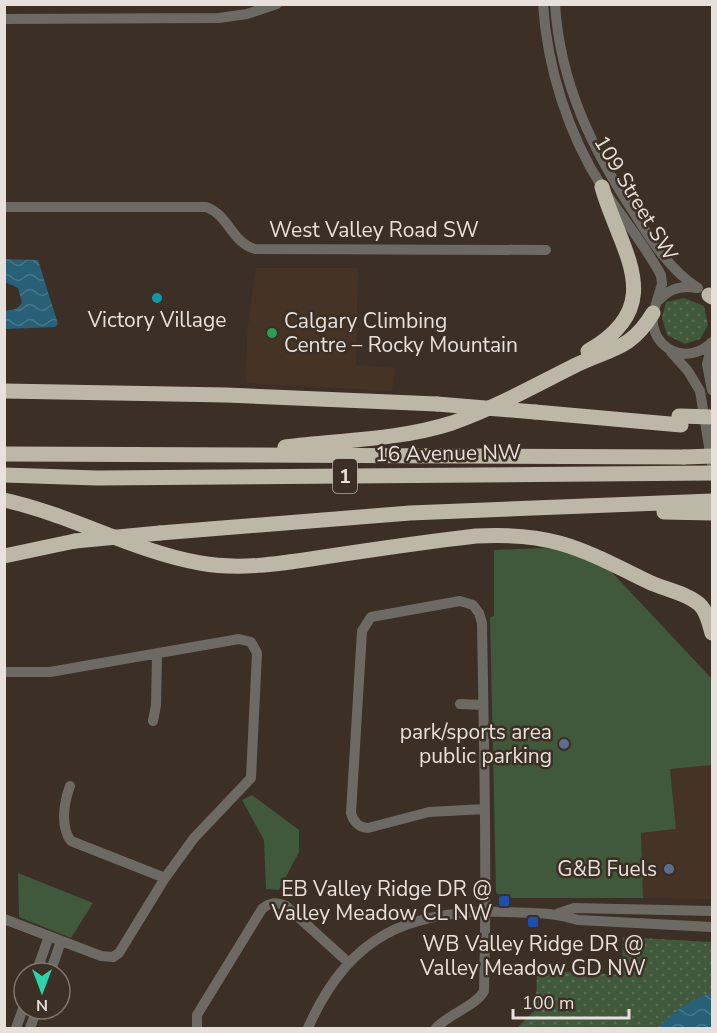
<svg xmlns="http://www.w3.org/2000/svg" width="717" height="1033" font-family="'Nunito Sans',sans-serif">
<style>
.built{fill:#453426}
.grass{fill:url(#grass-dots)}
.park{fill:#40593c}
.water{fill:url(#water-waves)}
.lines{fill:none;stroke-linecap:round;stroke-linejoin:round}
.minor{stroke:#6c6a63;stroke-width:10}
.highway{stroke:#bdb7a7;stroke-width:15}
.highway-bridge{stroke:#bdb7a7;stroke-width:15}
.culture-dot{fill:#0f9aa8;stroke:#3b2f26;stroke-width:2}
.leisure-dot{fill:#2e9e5b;stroke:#3b2f26;stroke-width:2}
.service-dot{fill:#5c6f8a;stroke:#3b2f26;stroke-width:2}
.transit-dot{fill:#1a4fb4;stroke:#3b2f26;stroke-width:2}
.labels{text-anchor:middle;stroke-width:5;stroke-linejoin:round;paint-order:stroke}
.shield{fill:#3b2f26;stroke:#b4aba4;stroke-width:1.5}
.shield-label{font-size:20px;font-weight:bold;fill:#e8e0da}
.street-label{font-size:21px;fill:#e8e0da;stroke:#3b2f26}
.poi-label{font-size:21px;fill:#e8e0da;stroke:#3b2f26;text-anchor:end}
</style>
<defs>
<pattern id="grass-dots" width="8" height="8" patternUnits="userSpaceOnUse" patternTransform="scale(1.5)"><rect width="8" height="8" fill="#40593c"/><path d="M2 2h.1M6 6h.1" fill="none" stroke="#5c7158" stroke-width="1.8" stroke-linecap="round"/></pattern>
<pattern id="water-waves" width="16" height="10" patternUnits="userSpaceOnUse" patternTransform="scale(1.5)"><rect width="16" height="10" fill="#286077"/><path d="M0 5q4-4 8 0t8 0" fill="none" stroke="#47768a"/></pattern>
</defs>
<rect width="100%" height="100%" fill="#3b2f26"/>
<path class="built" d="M256,268H358L356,365L395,368L392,391L246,383L247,333Z
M712,765V899L643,898L641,833L676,829L670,769Z"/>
<path class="grass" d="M684,298L704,306L708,325L700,339L685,344L667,335L662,318L666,302Z
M623,937L712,942V1028H517L536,1009L537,970L622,975Z"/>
<path class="park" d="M545,548L580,552L608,568L712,679V765L670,769L676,829L641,833L643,898H504L496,893L490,617L494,616V550Z
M252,795L299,830V852L279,890L266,889L264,840L242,800Z
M18,873L93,903L71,938L19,917Z"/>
<path class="water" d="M4,259L38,260L58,324L55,327L5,329V311L16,309L22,303L18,288L5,282Z
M712,994V1028H657C673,1014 690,997 712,994Z"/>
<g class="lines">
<path class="minor" d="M543,4C547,67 568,134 602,187C621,216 644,244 661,275L662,284L655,307
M555,4C560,84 593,151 636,216C653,243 671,271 698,288
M4,19L219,18L247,14L277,4
M4,207H206C229,215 231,242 255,249L546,250
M659,300C669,289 682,285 696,288
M653,314C649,349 688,367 712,342
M712,345L707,364L712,390
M671,352L688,371L700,391L712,465
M4,672H50L239,639L251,642L257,653L251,778L194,838L165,878L119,953L113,957L101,956L4,919
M460,704L483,705
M153,721L156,705L157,654
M70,786C64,802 60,827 71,841L165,878
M559,913L574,908L712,911
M36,973L49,936
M50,973L61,941
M16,1028L24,1006
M30,1028L37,1009
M197,1028V1015L262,909C270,902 276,902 286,906L349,963
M308,1028C348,936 408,909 506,912C531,913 554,912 578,920L712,927
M436,1028C449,1014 477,1005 484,991C487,868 484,746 482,623L479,613L473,605L460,601L371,617L362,631L351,813C353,821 359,828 368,828L429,812L485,809"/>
<path class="highway" d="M709,295L712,297
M588,351C670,305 620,251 602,187
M4,391L226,395L437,404
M535,412L681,425
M285,447C340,440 399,440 452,423C495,408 536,385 576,365C611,348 631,350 653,313
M4,454L684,457
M4,475L97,478L712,473
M4,500C72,515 133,551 200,563C239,570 278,564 317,558C370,550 423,542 476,536C554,532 581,549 649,582C664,589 686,593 699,604C707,611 709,623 712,633
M664,512L712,513
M160,533L410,513L712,501
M4,556L75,541"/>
<path class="highway-bridge" d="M437,404L535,412
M679,416L712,417
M684,457L712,456
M75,541L160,533"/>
</g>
<circle class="culture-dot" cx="157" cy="298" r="6"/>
<circle class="leisure-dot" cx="272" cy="333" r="6"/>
<g class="service-dot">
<circle cx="564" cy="744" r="6"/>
<circle cx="669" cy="869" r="6"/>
</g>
<g class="transit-dot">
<rect x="498" y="895" width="12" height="12" rx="3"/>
<rect x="527" y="916" width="12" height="12" rx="3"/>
</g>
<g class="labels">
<rect class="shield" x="333" y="459" width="24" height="34" rx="4.5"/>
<g class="shield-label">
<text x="345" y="483">1</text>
</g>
<g class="street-label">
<text transform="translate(636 198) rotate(59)" y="7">109 Street SW</text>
<text x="374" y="237">West Valley Road SW</text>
<text transform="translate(448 453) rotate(-1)" y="7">16 Avenue NW</text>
</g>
<g class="poi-label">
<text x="157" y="327" text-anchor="middle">Victory Village</text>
<text x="284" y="328" text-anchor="start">Calgary Climbing<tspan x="284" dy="24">Centre – Rocky Mountain</tspan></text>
<text x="552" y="739">park/sports area<tspan x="552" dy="24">public parking</tspan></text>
<text x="657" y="876">G&amp;B Fuels</text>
<text x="492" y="896">EB Valley Ridge DR @<tspan x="492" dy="24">Valley Meadow CL NW</tspan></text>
<text x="533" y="951" text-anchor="middle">WB Valley Ridge DR @<tspan x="533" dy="24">Valley Meadow GD NW</tspan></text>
</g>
</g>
<rect width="717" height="1033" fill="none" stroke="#e8e0da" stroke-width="12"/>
<g transform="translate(42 991) rotate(180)"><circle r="28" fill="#3b2f26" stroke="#80766e" stroke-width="1.5"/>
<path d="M0-4.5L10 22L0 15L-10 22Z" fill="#2ad5ac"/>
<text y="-9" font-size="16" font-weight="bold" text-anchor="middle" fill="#e8e0da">N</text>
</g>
<path d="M513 1009v9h116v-9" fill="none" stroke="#e8e0da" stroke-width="3"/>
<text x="522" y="1009" font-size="18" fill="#e8e0da" stroke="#3b2f26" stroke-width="4.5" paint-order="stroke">100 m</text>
</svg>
